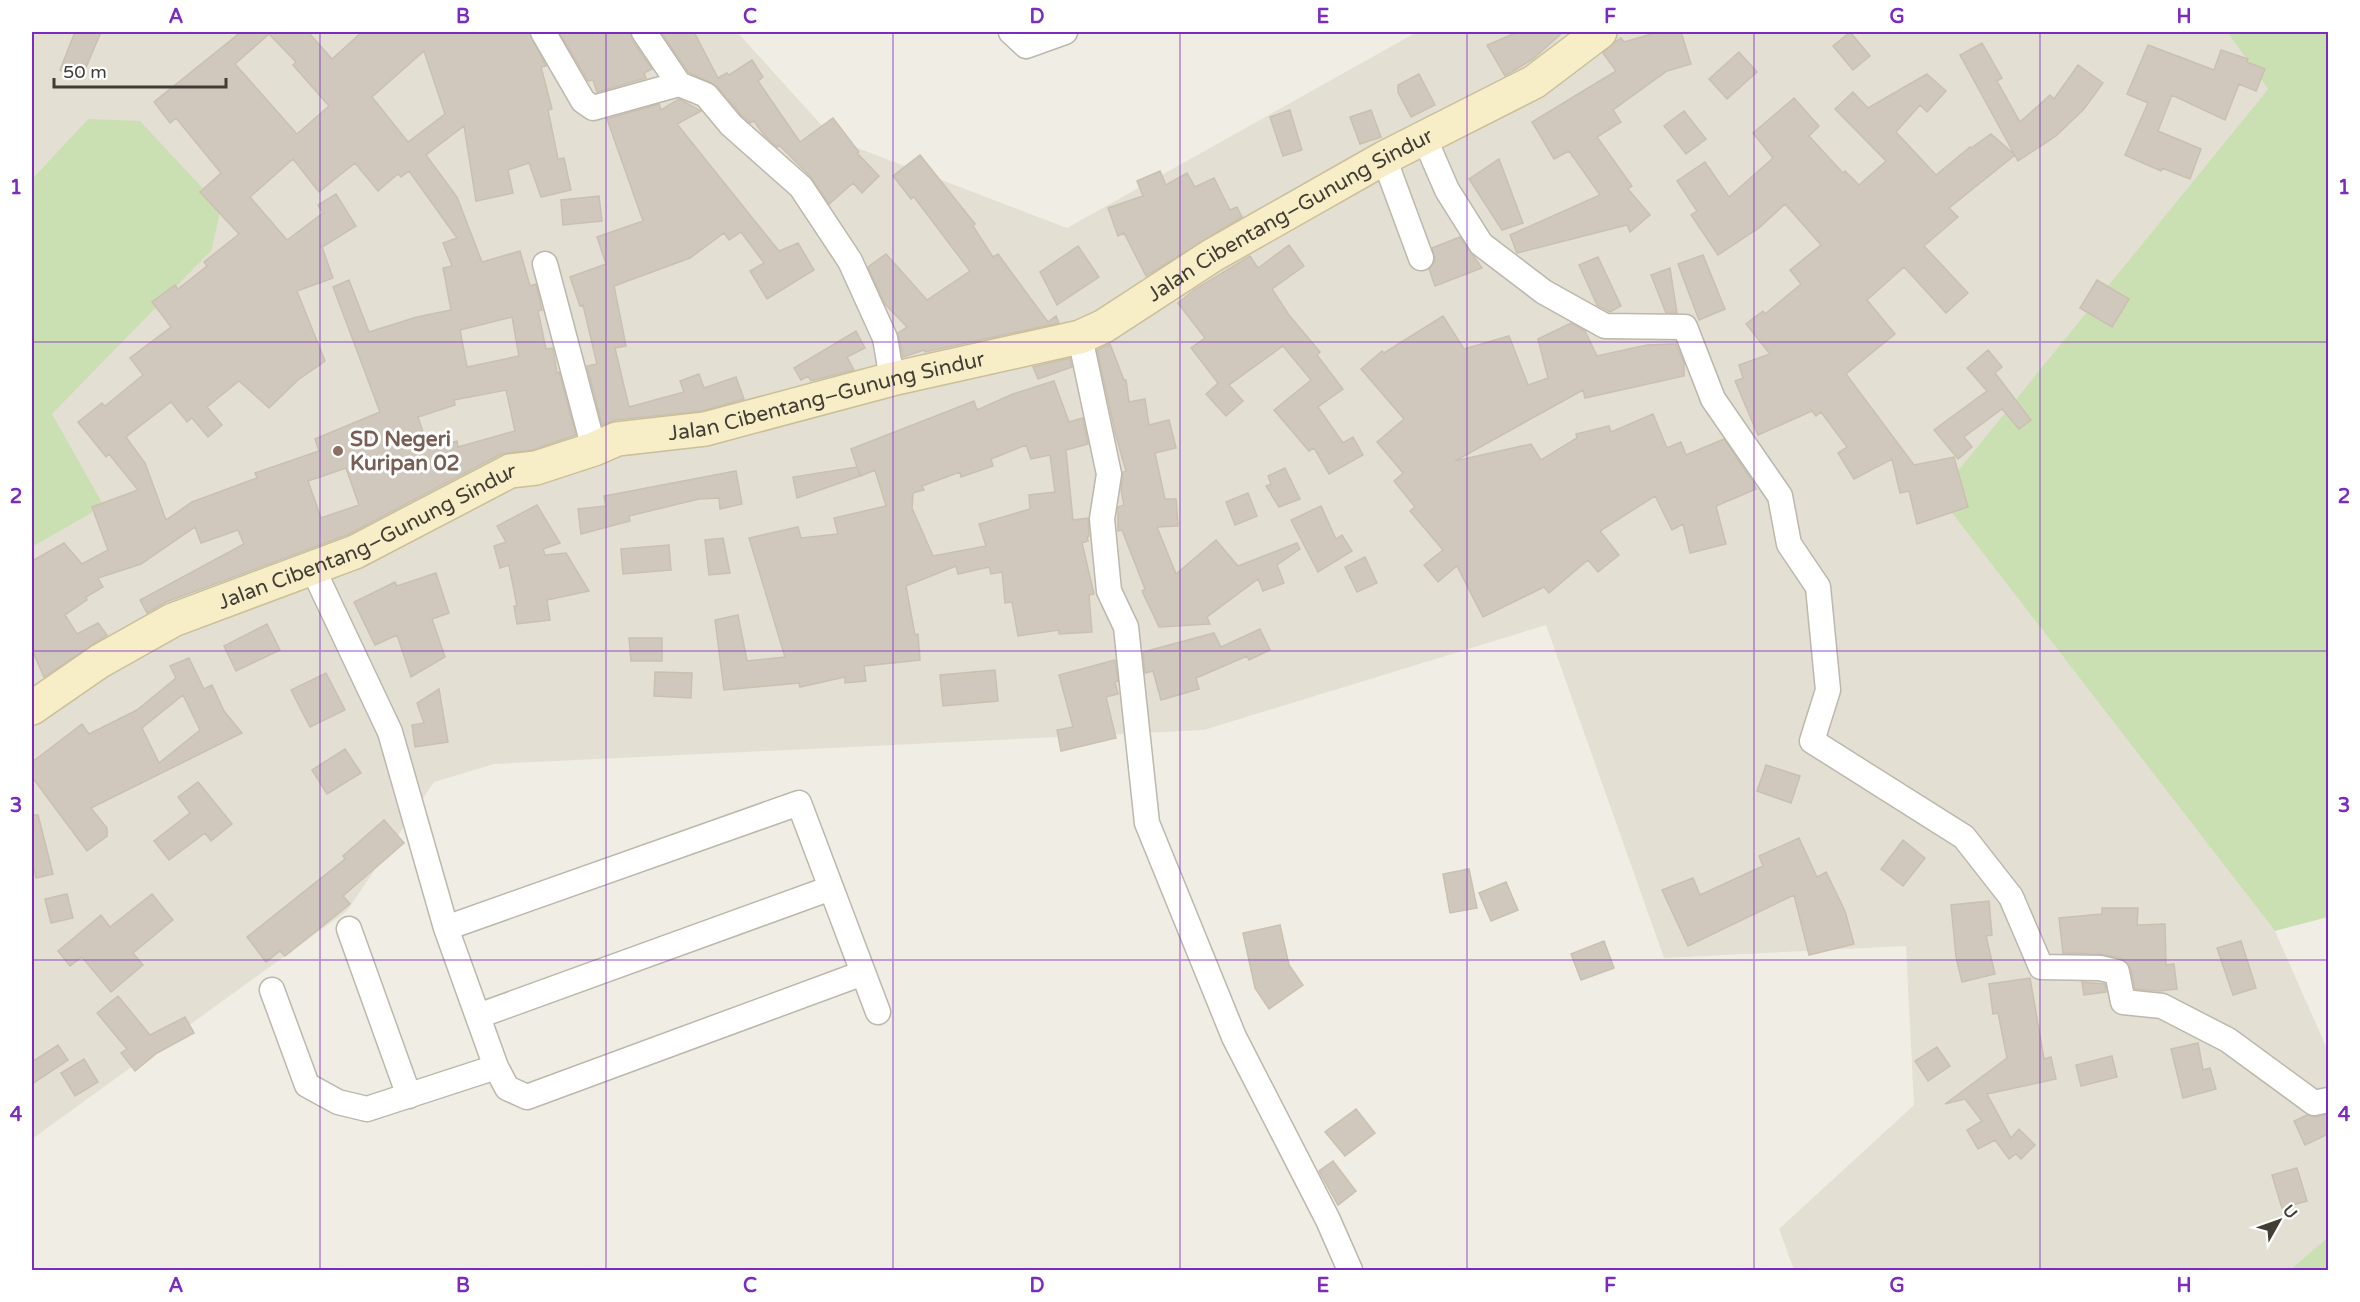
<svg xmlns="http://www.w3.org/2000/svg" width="2360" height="1302" font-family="'Varela Round',sans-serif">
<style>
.residential{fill:#e3dfd3}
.green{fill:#cae0b2}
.building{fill:#d0c8bc;stroke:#cac0b0;stroke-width:1.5;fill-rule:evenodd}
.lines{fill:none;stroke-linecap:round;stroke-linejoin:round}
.street-casing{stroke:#bdb7ac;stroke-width:27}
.secondary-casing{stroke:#cabf99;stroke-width:36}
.street{stroke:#fff;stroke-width:24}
.secondary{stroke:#f7edc7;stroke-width:33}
.grid{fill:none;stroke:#7b2cbf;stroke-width:1.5;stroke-opacity:0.55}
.education-dot{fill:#8d6e63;stroke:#fff;stroke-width:2}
.labels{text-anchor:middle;stroke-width:6;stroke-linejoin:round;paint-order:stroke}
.street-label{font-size:21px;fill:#413d35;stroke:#fff}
.education-label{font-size:21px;font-weight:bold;fill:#785e54;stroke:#fff;text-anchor:start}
.neatline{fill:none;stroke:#7b2cbf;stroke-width:2}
.grid-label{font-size:20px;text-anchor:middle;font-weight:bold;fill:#7b2cbf}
</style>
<rect width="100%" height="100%" fill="#f0ede5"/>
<path class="residential" d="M32,32H737L834,139L1067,228L1417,32H2227L2268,89L1938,495L2275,931L2328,1051V1237L2290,1270H1794L1779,1229L1914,1105L1906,946L1664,958L1546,625L1204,730L494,764L434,782L347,911L32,1139V547L104,506L51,414L211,251L88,119L32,179Z"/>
<path class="green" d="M2227,32H2328V917L2275,931L1938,495L2268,89Z
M88,119L140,121L221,208L211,251L52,414L104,506L32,547V179Z
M2328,1237V1270H2290Z"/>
<path class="building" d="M75,32H101L81,79L60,70Z
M241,32H308L332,59L362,32H529L546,66L541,67L552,109L548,110L558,159L564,158L571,190L541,197L529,163L508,170L513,193L476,201L464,126L426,155L457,197L482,262L520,251L530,286L536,284L542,310L538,311L546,349L553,348L557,373L559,372L576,435L532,450L501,454L347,535L166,602L147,613L140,600L244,544L238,530L201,543L195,527L141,564L98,578L103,587L86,597L87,600L65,615L77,634L98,623L107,635L44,677L32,650V561L64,543L82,564L108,550L92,507L138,490L109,454L106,457L78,422L102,403L105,406L143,375L130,358L171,327L152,302L175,285L178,289L207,266L204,262L239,234L200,192L221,173L176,118L170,123L154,102ZM269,34L296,62L293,65L329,106L297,134L235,64ZM424,51L445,114L408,142L372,97ZM293,159L319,192L355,163L378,191L398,174L401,177L409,171L457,238L443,243L452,266L443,268L451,310L417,317L369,332L349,280L333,287L380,412L315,439L319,451L255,473L257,478L192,502L166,520L145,463L126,437L171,402L187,422L192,418L208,437L222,425L207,407L239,381L269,408L298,380L325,361L297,291L333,278L322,247L356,226L336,194L318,205L323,213L287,240L250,197ZM512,317L519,356L467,367L460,330ZM506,390L515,431L458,447L457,441L429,450L418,417L455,405L454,400ZM346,468L359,505L321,518L308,481Z
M559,32H630L632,40L652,69L644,73L646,78L597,92L593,80L588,81Z
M661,32H694L718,78L727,73L729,75L752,60L763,77L758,81L800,142L833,118L859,152L857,153L879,176L862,193L853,183L829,204L811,177L780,146L777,147L764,135L754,121L750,123L741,115L717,86L688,72Z
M1518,32H1563L1533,59L1505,76L1487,45Z
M1659,32H1681L1691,64L1667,71L1613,110L1621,122L1597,137L1632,186L1628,189L1650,215L1630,232L1627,225L1517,253L1510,235L1600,195L1569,151L1554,159L1532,122L1616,71L1603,53L1615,42L1621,38L1624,42Z
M1850,32L1870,56L1853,70L1833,46Z
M1982,43L2002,78L1997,81L2020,122L2050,95L2054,99L2078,65L2103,83L2084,109L2056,136L2018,161L1960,55Z
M2148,45L2214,70L2221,50L2248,59L2247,62L2265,69L2256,91L2239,84L2225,120L2172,95L2158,131L2201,149L2190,179L2162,168L2161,171L2125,155L2148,103L2127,94Z
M1739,52L1757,72L1727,99L1709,79Z
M1419,74L1435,105L1411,117L1398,92V85Z
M1927,74L1946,91L1927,112L1920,105L1896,132L1936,175L1970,147L1971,148L1991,134L2015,155L1949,208L1958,217L1924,246L1968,293L1946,313L1904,267L1867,300L1895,334L1846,374L1914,465L1954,457L1968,507L1917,524L1909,491L1900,493L1892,459L1854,479L1838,453L1847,447L1821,412L1816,416L1812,411L1758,435L1735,381L1743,378L1739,365L1770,354L1746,324L1763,311L1765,314L1801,284L1790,270L1821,245L1785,204L1759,228L1718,255L1691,215L1697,211L1677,181L1705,162L1729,197L1773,158L1753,133L1794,98L1819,126L1809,136L1843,173L1845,171L1859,185L1886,161L1835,109L1853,92L1868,108Z
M679,99L701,111L677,124L779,251L798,243L814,270L767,299L750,271L764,263L741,232L729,240L724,233L690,258L614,286L626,346L615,348L629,407L684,392L680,381L699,374L704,388L736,377L744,399L702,411L615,420L602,425L587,366L597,364L583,305L580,306L570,277L606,264L597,237L643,221L607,119L659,104L661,110Z
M1290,110L1302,150L1283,156L1270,117Z
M1371,110L1381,137L1360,144L1350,117Z
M1684,111L1706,139L1686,154L1664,126Z
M920,155L975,224L973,226L993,257L998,254L1048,322L1056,316L1059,323L925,352L924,350L903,357L898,333L907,327L885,304L868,267L886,254L927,300L970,271L914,197L911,199L893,176Z
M1499,159L1523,223L1502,230L1469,179Z
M1160,171L1166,185L1187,173L1195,187L1214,178L1230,210L1237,207L1242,217L1146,276L1124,233L1118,236L1108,208L1143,196L1137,181Z
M599,196L602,221L563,225L561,200Z
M1460,237L1482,268L1435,286L1429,269L1435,261L1432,248Z
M1289,245L1304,266L1272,289L1289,315L1320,352L1317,355L1343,389L1318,407L1343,443L1353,437L1363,455L1329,474L1314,448L1309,451L1274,410L1311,380L1283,346L1229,385L1243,401L1226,416L1206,394L1218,383L1191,348L1205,338L1178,303L1194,290L1250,256L1258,268Z
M1078,246L1099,277L1057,305L1040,272Z
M1703,255L1725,309L1699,320L1678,264Z
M1598,257L1621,306L1610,312L1597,305L1579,265Z
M1670,268L1677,313H1666L1651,275Z
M2097,280L2129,299L2112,327L2080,308Z
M1443,316L1464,349L1509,336L1528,385L1548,378L1538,339L1571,323L1585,331L1597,356L1647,345L1676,344L1684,363V376L1585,398L1583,390L1455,461L1531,444L1541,460L1577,438L1576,434L1609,426L1611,432L1653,414L1667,448L1681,442L1686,455L1724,439L1753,482L1756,489L1716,506L1726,544L1690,553L1683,524L1672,530L1655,496L1600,531L1619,555L1598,572L1588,560L1549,593L1544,587L1483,617L1457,566L1438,582L1424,565L1443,550L1410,511L1415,507L1394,481L1403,473L1377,442L1404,419L1361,369L1382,351L1384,353Z
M856,331L865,348L847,357L854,370L811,381L808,376L801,380L794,368Z
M1110,344L1124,380H1126L1129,402L1145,399L1149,425L1169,420L1176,448L1155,453L1165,499H1176L1178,526L1157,527L1176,574L1216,540L1238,566L1297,543L1300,549L1277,565L1284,583L1263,591L1258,579L1207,617L1210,624L1159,627L1142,591L1145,589L1122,530L1118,531V507L1124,505L1121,490L1123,472L1126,471L1116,436L1097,350Z
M1988,350L2002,367L1995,373L2031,420L2019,429L2002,409L1964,437L1972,447L1958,459L1934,430L1987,391L1967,368Z
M1070,358L1072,367L1038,379L1033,367Z
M1054,381L1069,422L1083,418L1088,444L1066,450L1073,520L1088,518L1089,536L1087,537L1088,541L1082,543L1094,594L1089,595L1092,632L1059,634V630L1018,636L1012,602L1005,603L1002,572L991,574L989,567L958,574L956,566L906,586L915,635L918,634L920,660L864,666L866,681L845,683V677L800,687L799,683L724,690L715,620L738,615L747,661L785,657L749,538L798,527L801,538L838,534L834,518L886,506L875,470L861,476L858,469L860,476L797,498L793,477L857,467L851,449L974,401L977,410L1013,394ZM1026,445L1031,459L1050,455L1055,492L1029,495L1030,509L979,524L986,546L933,556L912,508L913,493L924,490L922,486L960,472L961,477L993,466L991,459Z
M1285,468L1300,499L1279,507L1266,486L1271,484L1268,476Z
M736,471L742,504L720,509L719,498L699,499L629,516L630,521L581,534L578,509L606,506L604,496Z
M1248,493L1257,516L1235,525L1226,502Z
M537,505L560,543L543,549L545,555L566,553L589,591L547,600L550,620L517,624L514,606H517L509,565L500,568L494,546L506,542L497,526Z
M1321,506L1336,539L1342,535L1352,551L1318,572L1291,520Z
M723,538L730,573L709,575L705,540Z
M669,545L671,570L623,574L621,549Z
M1365,557L1377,583L1357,592L1345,567Z
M436,573L449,613L432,619L445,657L411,677L397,635L375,645L354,602L395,582L397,586Z
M267,624L280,650L236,671L224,646Z
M1260,629L1270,650L1249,660L1247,656L1196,678L1199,689L1161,700L1153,671L1145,673L1143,652L1214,633L1221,647Z
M629,638H662V661H631Z
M189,658L204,689L212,685L224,711L242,733L91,808L107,828V836L87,851L32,777V762L82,724L89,734L137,710L176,678L170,666ZM183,695L200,730L159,763L142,728Z
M1115,660L1118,681L1115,682L1118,694L1106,697L1116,738L1061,751L1057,730L1073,727L1059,675Z
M995,670L998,701L943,706L940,675Z
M655,672L692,673L691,698L654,696Z
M326,673L345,710L310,727L291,690Z
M439,689L448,742L415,747L412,725L424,723L417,703Z
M345,749L361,773L327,794L312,770Z
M1766,765L1800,776L1791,803L1757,791Z
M198,782L232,824L211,841L205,833L169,860L154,841L190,813L178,797Z
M32,815H38L53,874L36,878L32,860Z
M384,820L404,843L343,896L350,904L285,956L280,951L266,962L247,937L345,859L343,856Z
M1799,838L1817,877L1826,872L1845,911L1854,944L1809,955L1794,895L1688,946L1662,890L1693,878L1700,895L1763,866L1759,856Z
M1903,840L1925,858L1903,886L1881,869Z
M1469,869L1477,908L1450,913L1443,874Z
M1506,882L1518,910L1491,921L1479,893Z
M67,894L73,918L51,923L45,899Z
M152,894L173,920L133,953L143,965L111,992L82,957L70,966L58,951L101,915L110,927Z
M1989,901L1992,935L1986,936L1995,974L1962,982L1956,957L1951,905Z
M2102,908H2138L2137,925L2165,924L2166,965L2174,964L2177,989L2159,991L2135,989L2131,969L2121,958L2100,954L2063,953L2059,918L2102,914Z
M1280,925L1289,965L1303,985L1269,1009L1255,988L1243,933Z
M1604,941L1614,968L1581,980L1571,954Z
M2241,941L2256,988L2233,995L2217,948Z
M2030,978L2044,1059L2051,1057L2056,1079L1987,1094L2011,1138L2019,1129L2035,1145L2021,1159L2016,1154L2009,1159L1995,1140L1978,1149L1967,1130L1982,1121L1965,1099L1945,1104L2007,1058L1998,1013L1993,1014L1989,984Z
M2082,982L2105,984L2106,992L2084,995Z
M118,996L150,1035L185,1017L194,1033L157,1053L135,1071L121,1053L127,1049L97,1013Z
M2198,1043L2203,1070L2210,1068L2216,1089L2183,1098L2171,1049Z
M58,1045L68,1060L32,1084V1062Z
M1937,1047L1950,1066L1928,1081L1915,1061Z
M2112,1056L2117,1077L2081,1086L2076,1065Z
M84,1059L98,1082L75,1096L61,1073Z
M1356,1109L1375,1133L1345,1156L1325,1132Z
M2328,1114V1134L2305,1145L2294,1121L2307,1115L2317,1117Z
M1333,1161L1356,1191L1338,1205L1319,1171Z
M2297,1168L2307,1201L2282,1208L2272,1175Z"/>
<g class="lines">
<g class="street-casing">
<path id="street" d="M543,32L583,101L593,108L679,84
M644,32L679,84L706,95L731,125L801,187L850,261L885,338L892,379
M1011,32L1026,46L1065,32
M1424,137L1447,190L1481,244L1544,292L1605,326L1685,327L1713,399L1780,496L1789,544L1818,587L1828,690L1812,741L1964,837L2011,897L2041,967L2100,968L2117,972L2123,1002L2162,1006L2228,1040L2314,1103L2328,1100
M1384,158L1421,258
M545,264L594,449
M1080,337L1109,474L1102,519L1109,591L1126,627L1147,823L1234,1037L1328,1220L1350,1270
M313,569L390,732L446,928L496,1067L507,1088L527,1097L863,973
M446,928L799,803L878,1012
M349,929L409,1096
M272,990L307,1085L338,1102L367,1109L496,1067
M478,1016L831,888"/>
</g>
<g class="secondary-casing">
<g id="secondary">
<path id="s1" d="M32,708L100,661L173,620L355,552L510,471L536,468L594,449L617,439L705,429L892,379L1080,337L1104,326L1213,255L1384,158L1534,82L1600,32"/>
</g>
</g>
<use href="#street" class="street"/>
<use href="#secondary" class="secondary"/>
</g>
<path class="grid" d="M320,32V1270M606,32V1270M893,32V1270M1180,32V1270M1467,32V1270M1754,32V1270M2040,32V1270M32,342H2328M32,651H2328M32,960H2328"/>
<circle class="education-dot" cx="338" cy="451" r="6"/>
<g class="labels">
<g class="street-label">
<text dy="7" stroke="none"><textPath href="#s1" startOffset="1366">Jalan Cibentang–Gunung Sindur</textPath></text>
<text dy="7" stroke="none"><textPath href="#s1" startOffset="862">Jalan Cibentang–Gunung Sindur</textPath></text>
<text dy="7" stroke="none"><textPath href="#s1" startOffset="378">Jalan Cibentang–Gunung Sindur</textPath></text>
</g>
<g class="education-label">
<text x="350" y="446">SD Negeri<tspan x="350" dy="24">Kuripan 02</tspan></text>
</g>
</g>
<rect width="2360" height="1302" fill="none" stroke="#ffffff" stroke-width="66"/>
<g transform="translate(2279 1221) rotate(50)" stroke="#ffffff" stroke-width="4.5" paint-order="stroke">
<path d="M0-4.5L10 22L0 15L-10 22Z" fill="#413d35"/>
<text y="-9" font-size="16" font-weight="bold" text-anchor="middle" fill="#413d35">U</text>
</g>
<path d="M54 78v9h172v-9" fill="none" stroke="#413d35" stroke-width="3"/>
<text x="63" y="78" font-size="18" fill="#413d35" stroke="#ffffff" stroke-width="4.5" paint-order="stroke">50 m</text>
<rect x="33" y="33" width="2294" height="1236" class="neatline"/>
<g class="grid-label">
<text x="176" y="23">A</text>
<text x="463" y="23">B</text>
<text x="750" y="23">C</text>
<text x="1037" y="23">D</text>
<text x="1323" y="23">E</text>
<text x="1610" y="23">F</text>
<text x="1897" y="23">G</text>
<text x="2184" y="23">H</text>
<text x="16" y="194">1</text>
<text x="2344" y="194">1</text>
<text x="16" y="503">2</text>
<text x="2344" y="503">2</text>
<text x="16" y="812">3</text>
<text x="2344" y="812">3</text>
<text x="16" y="1121">4</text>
<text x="2344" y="1121">4</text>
<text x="176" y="1292">A</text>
<text x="463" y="1292">B</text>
<text x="750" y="1292">C</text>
<text x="1037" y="1292">D</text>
<text x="1323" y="1292">E</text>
<text x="1610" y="1292">F</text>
<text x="1897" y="1292">G</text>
<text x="2184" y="1292">H</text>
</g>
</svg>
